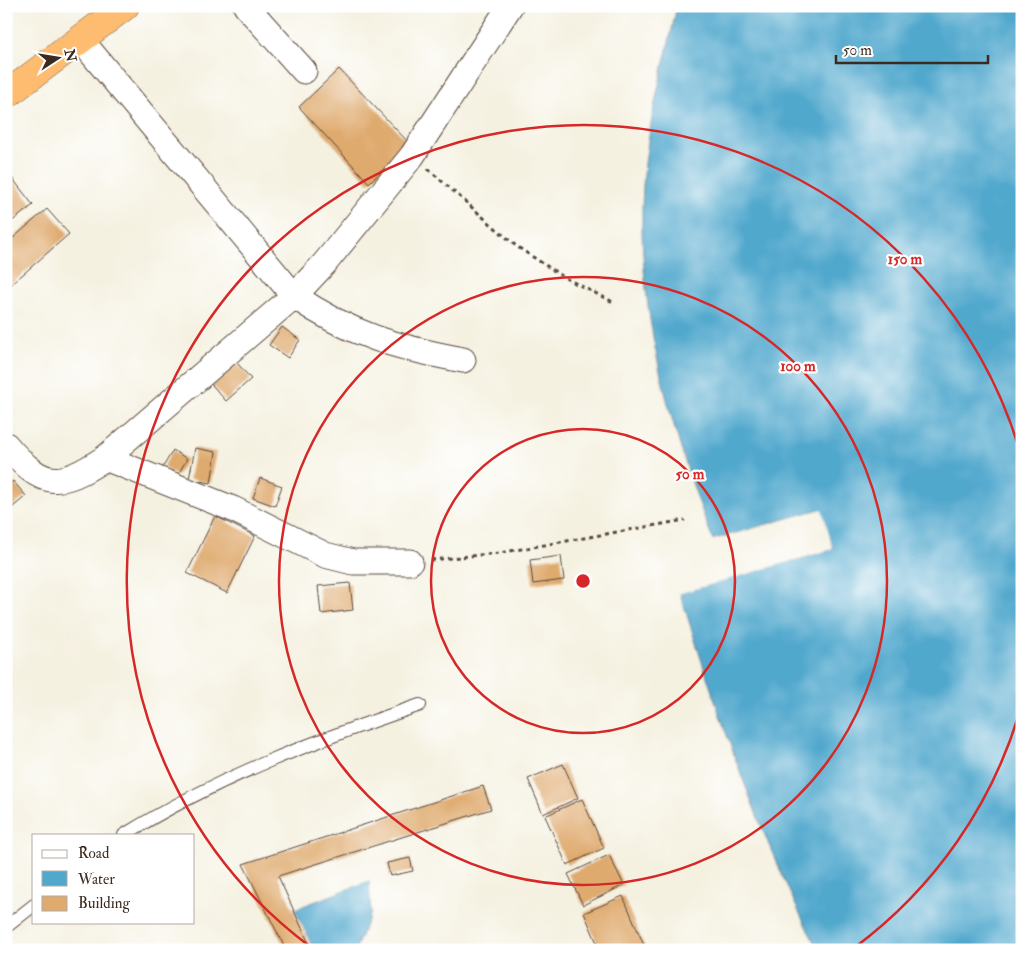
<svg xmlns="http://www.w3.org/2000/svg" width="1028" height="956" font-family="'IM FELL Double Pica',serif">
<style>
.water{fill:#51a8cd;stroke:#466976}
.pier{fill:#f5f1e1}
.building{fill:#dfaa6e}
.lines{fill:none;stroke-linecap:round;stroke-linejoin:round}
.lane-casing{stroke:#57483b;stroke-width:14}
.street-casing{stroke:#57483b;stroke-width:27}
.highway-casing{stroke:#57483b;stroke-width:29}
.path{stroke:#57483b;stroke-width:3;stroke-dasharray:4 4;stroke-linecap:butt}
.lane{stroke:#fff;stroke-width:12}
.street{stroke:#fff;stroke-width:25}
.highway{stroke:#febc70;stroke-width:28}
.ring{fill:none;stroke:#d62828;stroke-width:2.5}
.centre{fill:#d62828;stroke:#fff;stroke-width:2.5}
.ring-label{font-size:15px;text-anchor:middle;font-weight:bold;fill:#d62828;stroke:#fff;stroke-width:4.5;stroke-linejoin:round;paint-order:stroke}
</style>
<rect width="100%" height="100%" fill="#fff"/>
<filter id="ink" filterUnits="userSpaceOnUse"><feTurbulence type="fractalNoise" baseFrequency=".02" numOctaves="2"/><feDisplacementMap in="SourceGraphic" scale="10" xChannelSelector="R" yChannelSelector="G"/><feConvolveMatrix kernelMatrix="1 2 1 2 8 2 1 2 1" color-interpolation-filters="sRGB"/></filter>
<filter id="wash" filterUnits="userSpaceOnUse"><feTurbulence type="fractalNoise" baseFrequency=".0096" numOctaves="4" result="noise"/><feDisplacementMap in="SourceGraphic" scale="20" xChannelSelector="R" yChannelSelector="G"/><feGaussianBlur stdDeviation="1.12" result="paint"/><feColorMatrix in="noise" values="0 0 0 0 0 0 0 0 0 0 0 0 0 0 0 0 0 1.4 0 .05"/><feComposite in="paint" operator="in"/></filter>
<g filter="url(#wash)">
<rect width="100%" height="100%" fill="#f5f1e1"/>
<path class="water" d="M677,6H1022V950H818C759,837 718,714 680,593L833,549L821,509L713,540C670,429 635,306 643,185C647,125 664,65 677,6Z
M369,881L371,913L355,950H314L295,909Z"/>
<path class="pier" d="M822,509L833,549L678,594L679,591L830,547L820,512L714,543L710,541Z"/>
<g id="blocks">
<path class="building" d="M339,69L410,144L369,183L299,107Z
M6,170L33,205L6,226Z
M47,209L69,234L6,289V244Z
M282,327L300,340L288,358L269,345Z
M231,356L251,379L226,401L206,378Z
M195,448L216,452L211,483L189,479Z
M173,450L187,459L177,476L163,467Z
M260,478L282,486L275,506L253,498Z
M13,481L26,496L6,513V488Z
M215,516L255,536L227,593L187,573Z
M561,556L564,580L533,584L530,560Z
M350,583L353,610L321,614L318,586Z
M563,764L578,798L543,814L528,779Z
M483,786L491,809L278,876L312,950H286L243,864Z
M582,799L604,848L567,865L545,816Z
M609,855L624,885L583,905L568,874Z
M410,858L413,871L390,876L387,863Z
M623,896L646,950H600L584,913Z"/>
</g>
</g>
<g filter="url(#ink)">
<use href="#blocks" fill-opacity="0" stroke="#57483b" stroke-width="1"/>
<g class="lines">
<g class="lane-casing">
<path id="lane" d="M124,835C217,777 317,740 420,705
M6,927L34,905"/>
</g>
<g class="street-casing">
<path id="street" d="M246,6L304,71
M80,39L294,296C351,335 395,347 463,360
M6,445C43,488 58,489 105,458L294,296L324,264L412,156L510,6
M105,458L233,509L325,555L353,562H410"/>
</g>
<g class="highway-casing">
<path id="highway" d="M6,95L125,6"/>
</g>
<path class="path" d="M428,169L516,246L565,278L613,302
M431,560L499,553L685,520"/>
<use href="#lane" class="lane"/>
<use href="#street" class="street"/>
<use href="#highway" class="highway"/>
</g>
</g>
<g class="ring">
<circle cx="583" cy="581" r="152"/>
<circle cx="583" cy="581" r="304"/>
<path d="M1021 707A456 456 0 0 1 854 948M312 948A456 456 0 1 1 1021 455"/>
</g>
<circle cx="583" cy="581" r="8" class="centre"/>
<g class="ring-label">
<text x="905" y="264">150 m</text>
<text x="798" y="371">100 m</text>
<text x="690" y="479">50 m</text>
</g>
<rect width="1028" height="956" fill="none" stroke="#fff" stroke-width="25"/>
<rect x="32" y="834" width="162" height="90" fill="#ffffff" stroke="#b1aaa5"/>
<rect x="42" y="850" width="25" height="8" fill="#ffffff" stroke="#b1aaa5"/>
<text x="78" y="858" font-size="15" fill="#3b2a1e">Road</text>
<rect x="42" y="871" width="25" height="15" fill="#51a8cd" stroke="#b1aaa5"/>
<text x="78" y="884" font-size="15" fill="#3b2a1e">Water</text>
<rect x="42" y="896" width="25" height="15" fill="#dfaa6e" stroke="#b1aaa5"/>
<text x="78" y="908" font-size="15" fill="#3b2a1e">Building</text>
<g transform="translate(58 58) rotate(78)" stroke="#ffffff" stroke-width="4" paint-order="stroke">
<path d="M0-4L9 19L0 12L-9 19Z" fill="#3b2a1e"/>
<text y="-8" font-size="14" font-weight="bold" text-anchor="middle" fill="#3b2a1e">N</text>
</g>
<path d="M836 55v8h152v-8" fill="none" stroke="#3b2a1e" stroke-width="2.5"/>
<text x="843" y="55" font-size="15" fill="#3b2a1e" stroke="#ffffff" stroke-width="4" paint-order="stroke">50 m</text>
</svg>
